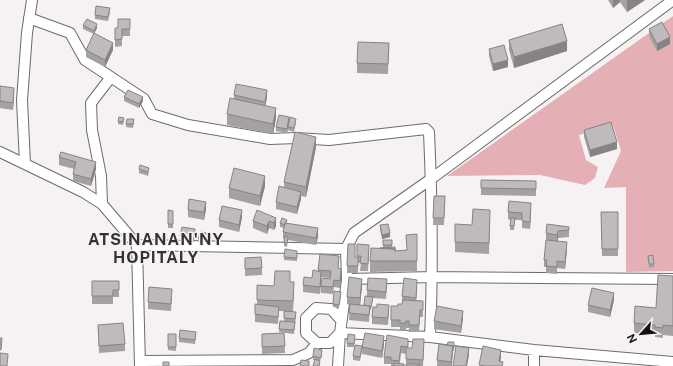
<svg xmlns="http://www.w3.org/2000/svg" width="673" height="366" font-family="'Public Sans',sans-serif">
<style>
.green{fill:#e5b0b5}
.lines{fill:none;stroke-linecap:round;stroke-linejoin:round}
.minor-casing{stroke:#6e6b6b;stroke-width:12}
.minor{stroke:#fff;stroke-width:10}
.wall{fill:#a4a1a2}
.shaded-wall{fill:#868384}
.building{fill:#bfbbbc;stroke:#868384}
.labels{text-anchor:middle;stroke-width:3;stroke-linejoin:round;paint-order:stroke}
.district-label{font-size:16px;font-weight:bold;letter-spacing:1px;fill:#353232;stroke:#f6f2f3}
</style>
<rect width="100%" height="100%" fill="#f6f2f3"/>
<path class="green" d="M673,16V271L626,272V187L604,188L621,151L613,125L579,135L586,160L598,167L595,178L585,185L540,175L447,176Z"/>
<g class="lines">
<g class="minor-casing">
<path id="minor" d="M29,18L70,33L85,60L144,99L152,114L188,125L270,139L296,138L329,140L426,129L429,132C432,200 433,269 430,337
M0,152L83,192L102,204L137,245L140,366
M25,164L22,100L27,33L32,0
M102,204L101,176L92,130L91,103L111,77
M137,245L346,249
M349,279L432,277L673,279
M341,320L331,309L316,308L306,318V333L317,343H330L340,333L430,337L534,350L673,362
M140,361L293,360L309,353L317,343
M338,366L340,333L347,280L346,249L354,233L431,179L673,0
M534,366V350"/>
</g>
<use href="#minor" class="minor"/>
</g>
<path class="wall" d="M608,0H645L627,12L620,2L613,8Z
M110,12L108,21L95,19V15Z
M130,19V36H122V46L115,47V28H118Z
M83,25L97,28L94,33L113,50L105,67L86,57V50L94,34L83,29Z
M649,29L670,44L657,51L649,36Z
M509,40L567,51L514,68L509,50Z
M389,43L388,74L357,73V63Z
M489,49L508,67L493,71L489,56Z
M0,86L14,95L13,110L0,108Z
M234,95L267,97L265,105L276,118L273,134L227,125V114L234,99Z
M124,97L143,101L139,108L124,101Z
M118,121H124L123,125L118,124Z
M289,121L287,133L276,131V127Z
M296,122L294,132L288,130V127Z
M134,123L133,128L126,127V124Z
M584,130L617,149L590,157L584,137Z
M316,147L306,197L301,196V199L297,214L276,209V202L284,187V182Z
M61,152L96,169L91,186L73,181V174L74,169L59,165V157Z
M139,169L149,172L148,176L139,173Z
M481,180L536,181V196L481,195Z
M265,186L260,206L229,198V188Z
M434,196H445L444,225H433Z
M206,209L204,220L188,217V210Z
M168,210L173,211V228H168Z
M531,210L530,229L522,228V220H515L514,230H510V220L508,219V212Z
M601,212H618V256H602Z
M242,217L239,232L219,227V220Z
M276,218V226L274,230L269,228L267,234L253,228V221Z
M490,220L489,254L455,252V242L472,225Z
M280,223H287L318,236L316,245L288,240L287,247L284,246V239H283V232L284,228L280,227Z
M380,225L390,237L382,239L380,229Z
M569,227V237L558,238V241L567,249L565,269L557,268V274L546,273V267H544V260L546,240V233Z
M195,233L194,242L180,239V236Z
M417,234V271L370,272V261L380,248H383V240H392V247L395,251L407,250Z
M206,236L204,243L198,242V239Z
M348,244L355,257H357V244L369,252L368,271H360L361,263H358V273H347Z
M297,254V261L284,260V257Z
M320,254L339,264L338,269L341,276L340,288L334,287L333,294L321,293V286L330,278L321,277L320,294L303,292V285L312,278L318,271Z
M648,256L654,264V267L649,268Z
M245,258L262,268V275L245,276Z
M673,276V336L663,335V338L655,337V335L634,333V323L656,308Z
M92,281H119V297H113V304H92Z
M290,282L294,292L293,312L296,316L294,334L279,332L280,321H284V311H279L278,324L255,322V314L257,304V285L274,286Z
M362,286L360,305H364L367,296V290L387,286L386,299L373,298L371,310H370L369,322L349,320L350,305L347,304V297Z
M417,287L416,300L423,301V317H420L419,332H409V328H406V331L400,330V327H391V306H398L402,304V296Z
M341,295L339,308L333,307V304Z
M172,296L171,311L148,309V302Z
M614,300L610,317L588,312V305Z
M377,307L389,312L388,325L372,324V317Z
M463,318L461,333L434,329V321Z
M98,325L125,344V351L99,353Z
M284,333L285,353L262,354V334Z
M168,334H176V351L168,350Z
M196,336L195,344L179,342V338Z
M355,338L354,347H347V343Z
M408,339V348H412L424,347L423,366H406V354L401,353L400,363L404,366H391V364H384V357Z
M454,342V351H453L452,366H437V360L447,345Z
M384,344L382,358L362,354V347Z
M362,350L360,361L353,360V356Z
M322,354L320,361V365L314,360H313V356Z"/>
<path class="shaded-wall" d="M613,0H620V2L613,8Z
M627,0H645L627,12Z
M97,24V28L94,34V31Z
M670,37V44L657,51V44Z
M567,41V51L514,68V57Z
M113,43V50L105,67V60Z
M508,60V67L493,71V64Z
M14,88V95L13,110V103Z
M267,90V97L265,109V102Z
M143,97V101L139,108V104Z
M276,108V118L273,134V124Z
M289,117V121L287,133V129Z
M316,137V147L306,197V187Z
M617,142V149L590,157V150Z
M96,162V169L91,186V179Z
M265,176V186L260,206V196Z
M301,192V199L297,214V207Z
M206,202V209L204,220V212Z
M531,203V210L530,229V222Z
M242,210V217L239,232V225Z
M276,218V226L274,230V223Z
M269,221V228L267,234V226Z
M318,228V236L316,245V238Z
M558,231V238L557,242V235Z
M390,233V237L382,239V235Z
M567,242V249L565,269V262Z
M341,269V276L340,288V281Z
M321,272V279L320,294V287Z
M362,279V286L360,306V298Z
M417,280V287L416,305V298Z
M614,293V300L610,317V310Z
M463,311V318L461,333V326Z
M384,336V344L382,358V351Z
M453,346V353L451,366V362Z
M469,348V355L467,366H466Z
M501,350V357L500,366L499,361Z"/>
<path class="building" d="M96,6L110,8L108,17L95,15Z
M87,19L97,24L94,31L83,25Z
M118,19H130V29H122V39L115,40V28H118Z
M662,22L670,37L657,44L649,29Z
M562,24L567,41L514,57L509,40Z
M94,33L113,43L105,60L86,50Z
M358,42L389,43L388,64L357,63Z
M504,45L508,60L493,64L489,49Z
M236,84L267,90L265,102L234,95Z
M0,86L14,88L13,103L0,101Z
M128,90L143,97L139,104L124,97Z
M230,98L276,108L273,124L227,114Z
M279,115L289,117L287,129L276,127Z
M119,117L124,118L123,122L118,121Z
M290,117L296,119L294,128L288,127Z
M127,119H134L133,124H126Z
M611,122L617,142L590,150L584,130Z
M295,132L316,137L306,187L284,182Z
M61,152L96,162L91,179L73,174L76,162L59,157Z
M140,165L149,168L148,172L139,169Z
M234,168L265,176L260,196L229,188Z
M481,180L536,181V189L481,188Z
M279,186L301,192L297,207L276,202Z
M434,196H445L444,218H433Z
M189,199L206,202L204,212L188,210Z
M509,201L531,203L530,222L522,221V213L508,212Z
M222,206L242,210L239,225L219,220Z
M473,209L490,210L489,243L455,242V224L472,225Z
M168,210L173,211V224H168Z
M257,210L276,218L274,223L269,221L267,226L253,221Z
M601,212H618V249H602Z
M282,218L287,220L286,223H285V225L280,223Z
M511,218H515L514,226H510Z
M285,223L318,228L316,238L283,232Z
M388,224L390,233L382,235L380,225Z
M547,224L569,227V230L558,231L557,235L546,233Z
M182,227L195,229L194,238L180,236Z
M200,232L206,233L204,240L198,239Z
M417,234V261H370L371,248L395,249V251L407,250L406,235Z
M285,236L288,237L287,243L284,242Z
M383,240H392V245H383Z
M546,240L567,242L565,262L557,261V267L546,266L547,260H544Z
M348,244H355V257H358V266H347Z
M357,244L369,245L368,264L360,263L361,256H357Z
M395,247V251V249L380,248Z
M285,249L297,251V258L284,257Z
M320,254L339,256L338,268L341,269L340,281L334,280L333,287L321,286L322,278L330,279L331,271L318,270Z
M653,255L654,264H649L648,256Z
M261,257L262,268L245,269V258Z
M313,270L321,272L320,287L303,285L304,277L312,278Z
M275,271H290V282H294L293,301L257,300V285L274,286Z
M658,275L673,276V326L663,325V328L655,327V325L634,323L635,306L656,308Z
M349,277L362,279L360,298L347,297Z
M368,278L387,279L386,292L367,290Z
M404,278L417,280L416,298L402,296Z
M92,281H119V290H113V296H92Z
M149,287L172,289L171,304L148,302Z
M592,288L614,293L610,310L588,305Z
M334,291L341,292L339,305L333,304Z
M365,296L373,297L371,307H370V306L364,305Z
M403,300L423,301V310H420L419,325H409V321H406V323H400V320H391V306H398V304H402Z
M255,304L279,307L278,317L255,314Z
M350,304L370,306L369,315L349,313Z
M377,304L389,305L388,318L372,317L373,307H377Z
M437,306L463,311L461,326L434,321Z
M284,311L296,312L295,319L284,318Z
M280,321L295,322L294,330L279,329Z
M123,323L125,344L99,346L98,325Z
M180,330L196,332L195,340L179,338Z
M284,333L285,346L262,347V334Z
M365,333L384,336L382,351L362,347Z
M168,334H176V347H168Z
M348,334L355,335L354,344L347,343Z
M387,335L408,339V347L401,346L399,361L391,360V357H384Z
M0,338H2L1,350H0Z
M413,339H424L423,360L406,359V348H412Z
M448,342H454V348H453V346L447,345Z
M439,344L453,346L451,362L437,360Z
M355,345L362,346L360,357L353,356Z
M456,346L469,348L466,366H453Z
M483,346L501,350L499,361L503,362L502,366H485L479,365Z
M314,348L322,350L321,358L313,356Z
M0,353L8,354L7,366H0Z
M315,359L320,361L319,366H313Z
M301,360L309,361V366H300Z
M163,362H169V366H163Z
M394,363L404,364V366H394Z
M406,364H419V366H406Z"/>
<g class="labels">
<g class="district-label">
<text x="156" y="245">ATSINANAN'NY<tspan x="156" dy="18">HOPITALY</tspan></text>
</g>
</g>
<g transform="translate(641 334) rotate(243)" stroke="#f6f2f3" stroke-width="3" paint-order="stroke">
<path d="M0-3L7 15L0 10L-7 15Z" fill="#141313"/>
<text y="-6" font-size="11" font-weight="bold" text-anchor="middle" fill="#141313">N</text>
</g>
</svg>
